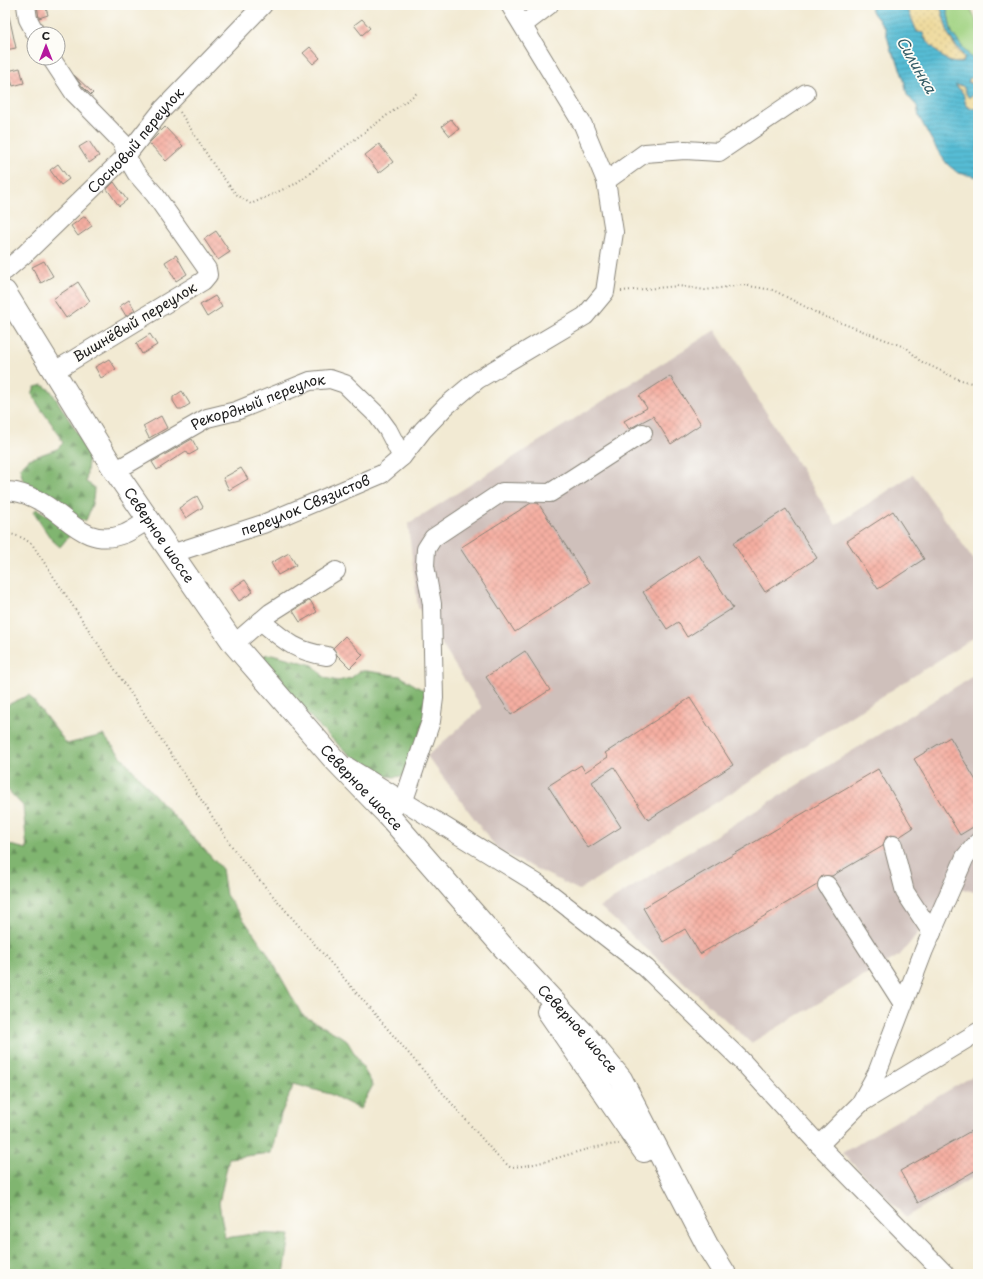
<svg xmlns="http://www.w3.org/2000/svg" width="983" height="1279" font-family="'Playpen Sans',sans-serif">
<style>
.industrial{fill:#cfc0bb}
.grass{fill:#a1d382;stroke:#5e784f}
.forest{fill:url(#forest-firs);stroke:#4e6846}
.sand{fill:url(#sand-dots);stroke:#857b5d}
.water{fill:url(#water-rules);stroke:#396c78}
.building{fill:url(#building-cross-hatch)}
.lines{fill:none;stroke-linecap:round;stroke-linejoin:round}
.minor-casing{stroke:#878378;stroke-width:20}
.major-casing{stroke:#878378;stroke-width:24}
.path{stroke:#878378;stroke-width:2;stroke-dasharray:1 3;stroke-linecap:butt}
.minor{stroke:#fff;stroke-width:18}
.major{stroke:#fff;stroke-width:22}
.labels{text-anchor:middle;stroke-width:3.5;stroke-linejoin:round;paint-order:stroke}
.street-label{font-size:14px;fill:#1c1c1c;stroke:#fdfcf7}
.water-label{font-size:15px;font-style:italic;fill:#335c66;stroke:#fdfcf7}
</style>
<defs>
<pattern id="forest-firs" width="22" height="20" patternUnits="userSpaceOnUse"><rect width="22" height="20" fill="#80b570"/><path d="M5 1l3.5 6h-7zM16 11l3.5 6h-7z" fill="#68925b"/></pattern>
<pattern id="sand-dots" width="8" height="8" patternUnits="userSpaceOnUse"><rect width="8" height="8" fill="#eeda9e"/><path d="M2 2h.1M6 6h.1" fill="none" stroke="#ccba88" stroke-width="1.8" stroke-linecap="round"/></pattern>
<pattern id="water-rules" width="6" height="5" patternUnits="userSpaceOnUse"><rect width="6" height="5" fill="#56bcd4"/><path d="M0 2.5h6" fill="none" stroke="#4aa1b5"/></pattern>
<pattern id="building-cross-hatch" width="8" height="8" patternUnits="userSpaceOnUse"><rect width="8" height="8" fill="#f5afa2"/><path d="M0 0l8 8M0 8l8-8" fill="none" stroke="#d1968b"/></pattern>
</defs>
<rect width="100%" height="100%" fill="#fdfcf7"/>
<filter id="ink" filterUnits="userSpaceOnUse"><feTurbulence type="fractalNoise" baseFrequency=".025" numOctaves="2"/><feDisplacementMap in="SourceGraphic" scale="8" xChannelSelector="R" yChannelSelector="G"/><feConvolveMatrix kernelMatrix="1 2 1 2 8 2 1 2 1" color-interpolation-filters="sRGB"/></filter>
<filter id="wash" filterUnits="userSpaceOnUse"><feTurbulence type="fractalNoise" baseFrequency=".012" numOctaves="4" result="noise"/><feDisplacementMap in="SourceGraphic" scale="16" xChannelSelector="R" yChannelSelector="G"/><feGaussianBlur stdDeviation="0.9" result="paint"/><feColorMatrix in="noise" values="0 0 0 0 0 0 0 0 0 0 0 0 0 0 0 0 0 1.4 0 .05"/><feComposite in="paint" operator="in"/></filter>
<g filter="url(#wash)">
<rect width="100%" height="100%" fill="#f2ead3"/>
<path class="industrial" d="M715,330L836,525L913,474L978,566V635L579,890L498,850L427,756L482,708L418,607L408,524Z
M978,673V893L956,887L900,955L751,1043L600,907Z
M978,1073V1174L906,1217L842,1153Z"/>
<path class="grass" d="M945,5H968C982,25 978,42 978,65C975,63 954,37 952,33C949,23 949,14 945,5Z"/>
<path class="forest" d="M43,385L51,391L89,451L86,482L94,487C94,500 91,509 86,520L80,521C73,515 65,505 56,500C33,487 27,503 20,468L29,459L57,449L63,443C55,425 41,412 32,394L35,387Z
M37,509L69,528L70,535L60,547L51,539L33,512Z
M272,654L313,665L325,678L338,681L351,678L360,671H367L400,676L426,692L429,705L407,775C398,777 391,778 383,775C344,761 293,697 264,666L262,659L265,655Z
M29,695L67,744L103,735L150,790L222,869L226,895L267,952L302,1015L346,1039L373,1085L360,1109L330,1094L294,1084L281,1114L271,1153L229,1158L219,1203L225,1238L260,1233L290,1235L284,1274H5V844L27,849L23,806L5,787V706Z"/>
<path class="sand" d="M906,5H940L949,36L957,50L964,57V61C949,68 940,54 932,46C928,42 924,39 923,33L917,32Z
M971,77L978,81V99L976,101L978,102V110L966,106L961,90L955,85L956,84L963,86L968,96L978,92L975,86L968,80Z"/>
<path class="water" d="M870,5H906L917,32L923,33C924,39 928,42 932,46C942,56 945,64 962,63L965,58L949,36L940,5H945C949,14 949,23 952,33C954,37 975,63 978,65V81L972,77L968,80L969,83L975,86L977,94L968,97L963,86L955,85L963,93L966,106L978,110V148L976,150L978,151V177L958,173L947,164L936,148L919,117L917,106L907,95L904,80L897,60L891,51L885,28L873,13Z"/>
<g id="blocks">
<path class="building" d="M37,5H45L48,15L39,18Z
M9,16L16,48L5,50V17Z
M362,19L370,28L362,35L354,25Z
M310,47L320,58L313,64L303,53Z
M20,68L24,83L13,86L8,71Z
M74,75L93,93L91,95L82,86Z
M451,119L459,129L450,136L442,126Z
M165,127L183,146L166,161L149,143Z
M89,141L99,156L89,163L79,147Z
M379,144L393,162L379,173L365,155Z
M58,164L69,179L61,185L50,170Z
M114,182L127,200L119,206L107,189Z
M85,216L92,226L78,236L71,226Z
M216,231L230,252L218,260L204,239Z
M176,255L187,274L176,281L165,262Z
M44,261L53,276L41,283L32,267Z
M78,282L90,301L66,318L53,299Z
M215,296L222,307L207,317L200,305Z
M129,300L135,310L126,316L120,306Z
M150,334L157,345L142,354L136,343Z
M109,359L116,369L101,378L95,367Z
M670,376L701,424L671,444L653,416L629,429L624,421L647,408L639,396Z
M182,391L190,404L182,409H178L173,401V397Z
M161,416L167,428L149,438L143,426Z
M192,439L198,450L189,455L186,451L157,470L152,462Z
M241,468L248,479L229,490L223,478Z
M197,496L203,507L186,518L179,508Z
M531,503H538L590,583L515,632L460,548Z
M786,509L817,558L765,592L733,543Z
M893,511L924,559L878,589L847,541Z
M289,553L296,565L278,575L271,563Z
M699,555L733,608L687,637L678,622L667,629L643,592Z
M245,580L253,592L239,601L231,589Z
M310,600L317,612L300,622L293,611Z
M345,636L363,655L350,668L337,655L333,648Z
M525,651L550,690L511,715L486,677Z
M690,698L733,765L648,820L614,767L592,782L621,827L588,848L548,786L581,765L585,772L608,757L605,753Z
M950,737L978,784V824L960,835L914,759Z
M878,769L913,828L899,837L891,835L886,837L883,846L832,876H822L817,885L700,954L685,929L663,942L643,908Z
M978,1127V1169L918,1203L900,1171Z"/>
</g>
</g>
<g filter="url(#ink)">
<use href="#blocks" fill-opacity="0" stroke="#878378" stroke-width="1"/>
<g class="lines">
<g class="minor-casing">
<g id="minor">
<path d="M26,5L28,19L36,34"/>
<path d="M523,25L549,5"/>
<path d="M51,58L74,93L123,143L126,156L136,173L155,195L207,269L208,275L203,281L53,372"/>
<path d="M606,181L645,153L685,150L719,152L806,93"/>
<path id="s1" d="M5,271L26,253L126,156L163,109L263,5"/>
<path id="s2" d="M115,471L207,418L236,411L310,381L330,379L345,384L377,415L388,430L402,457"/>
<path d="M5,492C14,490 20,493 29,496C65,509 81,550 124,534C132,531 140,525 148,520"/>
<path id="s3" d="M171,554L263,524L382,474L402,457L423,430L446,406L477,380L585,316L605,292L614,232L606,181L583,125L510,5"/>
<path d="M261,621C285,641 295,651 327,656"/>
<path d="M234,644L270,613L336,571"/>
<path d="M348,767L538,884L646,968L741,1060L819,1145L945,1274"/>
<path d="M395,807L404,800L431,721L434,698L432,604L425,566L426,549L433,538L502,492L550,493L643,433"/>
<path d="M893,845L905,892L932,933"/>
<path d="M827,885L903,1004"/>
<path d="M861,1103L978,1032"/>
<path d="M819,1145L860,1104L877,1073L924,950L965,857L978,842"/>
</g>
</g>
<g class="major-casing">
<g id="major">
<path id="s4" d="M5,292L115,471L234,644L332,757L387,814L503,947L584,1034L621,1079L707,1245L725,1274"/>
<path d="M548,1011L644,1151"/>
</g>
</g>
<path class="path" d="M180,112L215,167L236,194L251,204L295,184L417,93
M621,291L679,286L705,290L743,285L773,290L823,316L907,348L920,361L958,379L978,385
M5,532L23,538L32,544L237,854L497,1156L510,1167C547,1166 581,1146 619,1144"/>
<use href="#minor" class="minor"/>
<use href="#major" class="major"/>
</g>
</g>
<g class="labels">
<g class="street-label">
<text dy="5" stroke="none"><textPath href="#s1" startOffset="185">Сосновый переулок</textPath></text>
<text transform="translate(135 322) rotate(-31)" y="5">Вишнёвый переулок</text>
<text dy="5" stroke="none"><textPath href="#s2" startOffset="160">Рекордный переулок</textPath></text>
<text dy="5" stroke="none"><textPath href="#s3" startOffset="143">переулок Связистов</textPath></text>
<text dy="5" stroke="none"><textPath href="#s4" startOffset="288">Северное шоссе</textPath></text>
<text dy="5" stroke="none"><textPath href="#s4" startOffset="612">Северное шоссе</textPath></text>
<text dy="5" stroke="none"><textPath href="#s4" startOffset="936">Северное шоссе</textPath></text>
</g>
<g class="water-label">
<text transform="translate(916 65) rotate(60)" y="5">Силинка</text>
</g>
</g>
<rect width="983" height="1279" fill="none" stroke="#fdfcf7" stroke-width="20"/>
<g transform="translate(46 46)"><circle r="19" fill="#fdfcf7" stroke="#a3a29f"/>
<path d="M0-3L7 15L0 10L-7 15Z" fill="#b5179e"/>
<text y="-6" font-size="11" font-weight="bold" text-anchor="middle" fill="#1c1c1c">С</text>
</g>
</svg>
